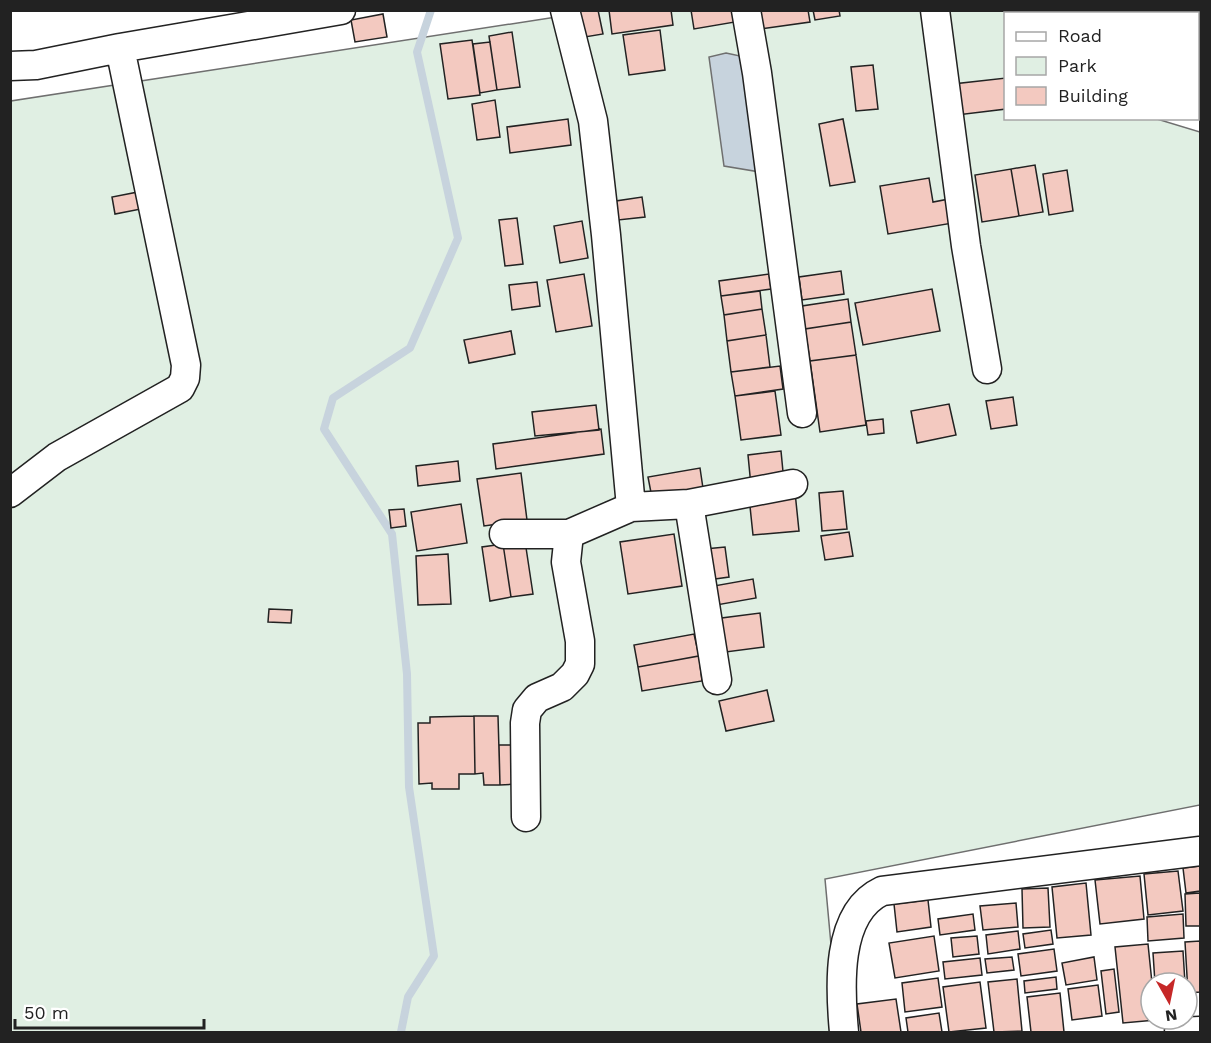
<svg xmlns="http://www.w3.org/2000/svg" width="1211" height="1043" font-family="'Work Sans',sans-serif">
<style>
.green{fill:#e0efe3;stroke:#6f6f6f;stroke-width:1.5}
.water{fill:#c7d3dd;stroke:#6f6f6f;stroke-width:1.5}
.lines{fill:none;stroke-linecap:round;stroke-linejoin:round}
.stream{stroke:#c7d3dd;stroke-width:8}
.building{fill:#f3c9c0;stroke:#222;stroke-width:1.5}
.minor-casing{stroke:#222;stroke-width:31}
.minor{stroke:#fff;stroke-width:28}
</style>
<rect width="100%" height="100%" fill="#fff"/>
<path class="green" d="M1086,10L1087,13L1006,14V118L1157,119L1200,132V805L825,879L839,1032H11V101L595,11Z
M1095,11H1200V44H1198V14H1095Z"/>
<path class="water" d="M726,53L745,57L760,172L724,166L709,57Z"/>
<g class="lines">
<path class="stream" d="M401,1032L408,997L434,956L409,787L407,674L392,534L324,429L333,398L410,348L458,238L417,52L431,10"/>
</g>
<path class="building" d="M574,10H598L603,34L579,38Z
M609,10H671L673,25L612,34Z
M691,10H740L741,21L694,29Z
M758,10H808L810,22L761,29Z
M813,10H839L840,16L815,20Z
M383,14L387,37L355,42L351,20Z
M660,30L665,70L629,75L623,35Z
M512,32L520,87L497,90L489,36Z
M472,40L480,95L448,99L440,44Z
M490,42L497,90L480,93L473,44Z
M873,65L878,109L856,111L851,67Z
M1006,78V109L957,115L953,84Z
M495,100L500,137L477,140L472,104Z
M568,119L571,145L510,153L507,127Z
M843,119L855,182L830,186L819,124Z
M1035,165L1043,212L1019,216L1011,169Z
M1011,169L1019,216L982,222L975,175Z
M1067,170L1073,211L1049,215L1043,174Z
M929,178L933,202L949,199L953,223L888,234L880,186Z
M138,192L141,209L115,214L112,197Z
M642,197L645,217L618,220L616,201Z
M517,218L523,264L505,266L499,220Z
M582,221L588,258L560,263L554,226Z
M841,271L844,294L802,300L799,277Z
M584,274L592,326L556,332L547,280Z
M769,274L771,289L721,296L719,281Z
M537,282L540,306L512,310L509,285Z
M932,289L940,331L863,345L855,303Z
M760,291L762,309L724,315L721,296Z
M848,299L851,322L805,329L802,306Z
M762,309L766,335L727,341L724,315Z
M851,322L856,355L810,361L805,329Z
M511,331L515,354L469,363L464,340Z
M766,335L770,367L731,372L727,341Z
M856,355L866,425L820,432L810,361Z
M780,366L783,389L735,396L731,372Z
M775,391L781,435L741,440L735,396Z
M1013,397L1017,425L991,429L986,401Z
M949,404L956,435L917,443L911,411Z
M596,405L599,430L535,436L532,412Z
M883,419L884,433L868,435L866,421Z
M601,429L604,454L496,469L493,444Z
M781,451L784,482L751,486L748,455Z
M458,461L460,481L418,486L416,466Z
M700,468L704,495L653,503L648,477Z
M521,473L527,520L484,526L477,479Z
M843,491L847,529L822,531L819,493Z
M795,492L799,531L753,535L749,497Z
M461,504L467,543L417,551L411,512Z
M404,509L406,526L391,528L389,510Z
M849,532L853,556L825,560L821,536Z
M674,534L682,586L628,594L620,542Z
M525,541L533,594L511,597L503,544Z
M503,544L511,597L490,601L482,547Z
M725,547L729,577L708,580L705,549Z
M448,554L451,604L418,605L416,556Z
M753,579L756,598L711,606L708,587Z
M269,609L292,610L291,623L268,622Z
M760,613L764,647L718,653L714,619Z
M694,634L699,656L638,667L634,645Z
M699,656L702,681L642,691L638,667Z
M767,690L774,721L726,731L719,701Z
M474,716L475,774H459V789H432V783L419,784L418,723H430V717Z
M474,716H498L500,785H484L483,773L475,774Z
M499,745H516L517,784L500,785Z
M1200,866V891L1186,893L1183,868Z
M1178,871L1183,911L1148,915L1144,874Z
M1140,876L1144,919L1100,924L1095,880Z
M1086,883L1091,935L1057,938L1052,887Z
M1048,888L1050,927L1023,928L1022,889Z
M1200,893V926H1186L1185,894Z
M928,900L931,927L897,932L894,904Z
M1016,903L1018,927L983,930L980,906Z
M973,914L975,930L940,935L938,919Z
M1183,914L1184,938L1148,941L1147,917Z
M1051,930L1053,944L1025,948L1023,934Z
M1018,931L1020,949L988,954L986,935Z
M934,936L939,971L895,978L889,943Z
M977,936L979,954L953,957L951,938Z
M1200,941V992L1188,993L1185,942Z
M1148,944L1152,983L1151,1019L1156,1020L1123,1023L1115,947Z
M1054,949L1057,971L1021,976L1018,954Z
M1183,951L1185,983H1155L1153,953Z
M1012,957L1014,970L987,973L985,959Z
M1094,957L1097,980L1066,985L1062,963Z
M980,958L982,975L945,979L943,962Z
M1114,969L1119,1012L1106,1014L1101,971Z
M1056,977L1057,989L1025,993L1024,981Z
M938,978L942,1007L905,1012L902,983Z
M1017,979L1022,1031L994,1032L988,982Z
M980,982L986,1028L949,1032L943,987Z
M1098,985L1102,1016L1072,1020L1068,989Z
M1060,993L1064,1032H1031L1027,997Z
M896,999L901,1032H861L857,1004Z
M939,1013L942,1032H908L906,1018Z"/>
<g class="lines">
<g class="minor-casing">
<path id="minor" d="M565,10L593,121L606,235L631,507
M746,10L757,73L802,413
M935,10L966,246L987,369
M10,66L36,65L120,48L341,10
M10,493L57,457L180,388L185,378L186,365L120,48
M689,504L793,484
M504,534H569
M526,817L525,723L527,710L537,698L562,687L575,674L580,664V641L566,562L569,534L631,507L689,504L717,680
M844,1032C840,989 835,913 882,891L1200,851
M1179,1032L1200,1031"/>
</g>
<use href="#minor" class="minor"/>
</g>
<rect width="1211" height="1043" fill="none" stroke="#222222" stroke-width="24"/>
<rect x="1004" y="12" width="195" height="108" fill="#ffffff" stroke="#a7a7a7" stroke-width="1.5"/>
<rect x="1016" y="32" width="30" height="9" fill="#ffffff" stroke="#a7a7a7" stroke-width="1.5"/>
<text x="1058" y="42" font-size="18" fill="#222222">Road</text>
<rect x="1016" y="57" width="30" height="18" fill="#e0efe3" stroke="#a7a7a7" stroke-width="1.5"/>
<text x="1058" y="72" font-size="18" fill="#222222">Park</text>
<rect x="1016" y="87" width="30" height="18" fill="#f3c9c0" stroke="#a7a7a7" stroke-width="1.5"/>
<text x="1058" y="102" font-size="18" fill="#222222">Building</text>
<g transform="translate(1169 1001) rotate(171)"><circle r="28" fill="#ffffff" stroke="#a7a7a7" stroke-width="1.5"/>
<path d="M0-4.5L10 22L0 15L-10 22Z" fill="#c62828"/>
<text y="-9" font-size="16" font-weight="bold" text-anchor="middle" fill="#222222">N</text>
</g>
<path d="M15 1019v9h189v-9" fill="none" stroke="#222222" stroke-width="3"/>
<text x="24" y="1019" font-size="18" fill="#222222" stroke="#ffffff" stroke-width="4.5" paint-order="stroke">50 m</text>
</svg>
